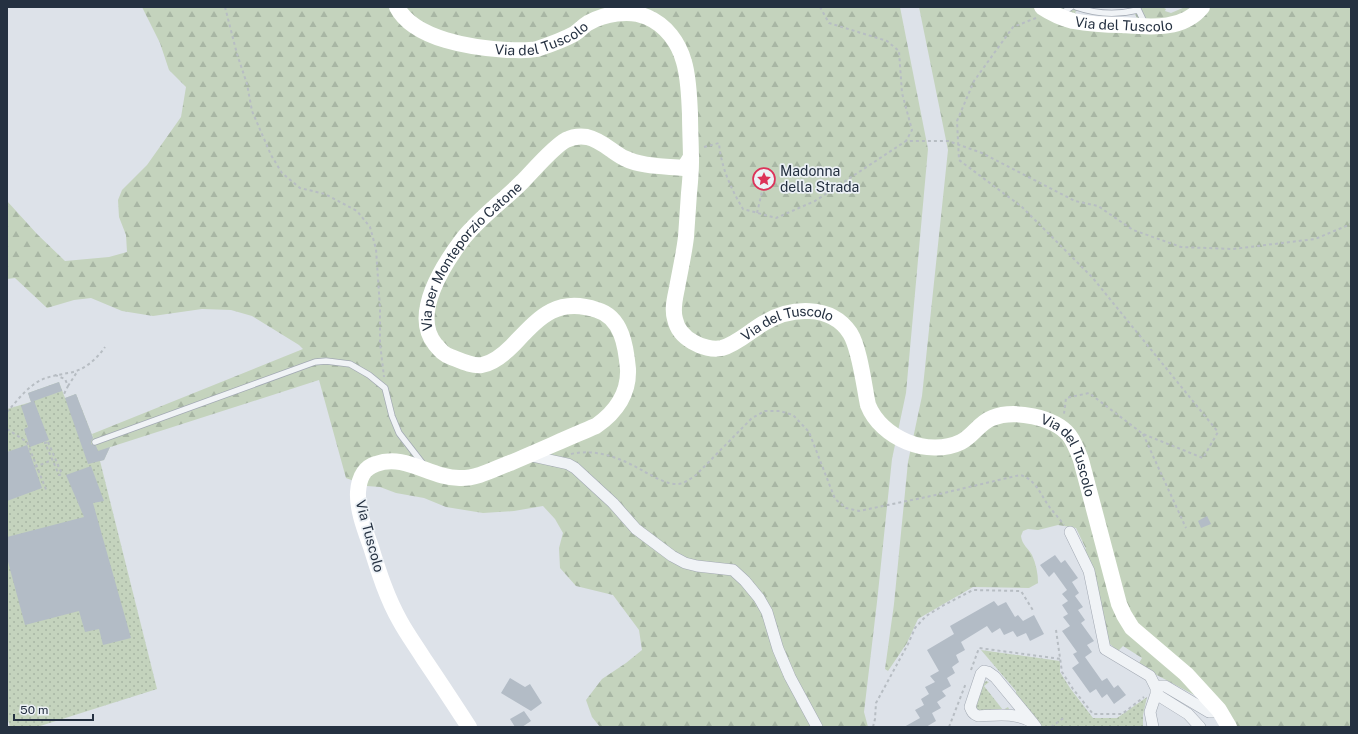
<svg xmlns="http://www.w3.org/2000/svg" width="1358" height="734" font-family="'Public Sans',sans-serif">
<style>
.grass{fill:url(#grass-dots)}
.forest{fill:url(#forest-firs)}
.building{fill:#b3bcc6}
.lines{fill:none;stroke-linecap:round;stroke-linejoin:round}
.lane-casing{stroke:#a2a9b3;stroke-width:7}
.street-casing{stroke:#a2a9b3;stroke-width:12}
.path{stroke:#b7bdc3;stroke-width:2;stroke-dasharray:3 3;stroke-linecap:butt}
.lane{stroke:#f0f3f6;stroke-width:5.5}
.street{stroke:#f0f3f6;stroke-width:11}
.secondary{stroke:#fff;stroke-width:16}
.labels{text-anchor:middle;stroke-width:3.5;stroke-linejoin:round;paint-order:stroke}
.street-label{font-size:14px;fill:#253141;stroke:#ecf1f6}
.poi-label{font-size:14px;fill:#253141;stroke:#ecf1f6;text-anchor:start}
</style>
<defs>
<pattern id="grass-dots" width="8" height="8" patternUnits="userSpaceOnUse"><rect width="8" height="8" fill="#c4d3bd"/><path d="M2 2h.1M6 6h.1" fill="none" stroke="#a8b6a4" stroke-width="1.8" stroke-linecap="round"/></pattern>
<pattern id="forest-firs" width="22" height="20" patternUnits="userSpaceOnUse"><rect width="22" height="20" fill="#c4d3bd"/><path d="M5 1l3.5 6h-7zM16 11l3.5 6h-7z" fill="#a8b6a4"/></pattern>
</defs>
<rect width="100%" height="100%" fill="#dde2e9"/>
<path class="grass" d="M59,382L65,398L76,394L98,450L110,447L104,460L100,461L157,689L37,727H10L7,717V409L31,402L28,393Z
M981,650L1060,661V672L1070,688L1093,718H1117L1147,697L1143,715V727H1041L1032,713L1016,698V691Z
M986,681L989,682L984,686L1003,710L1008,707L1009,709L1007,711L980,713L975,710L983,684Z"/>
<path class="forest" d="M142,7H900L928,149L906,393L892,459L877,602L864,712L868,727H600L592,717L586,700L602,679L626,663L642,650L639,630L613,595L576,586L560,568L559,548L563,533L555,519L543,506L514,511L483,513L446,507L424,498L396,493L380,487L367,486L346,478L319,380L98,451L92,434L303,349L299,345L252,316L231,310L202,309L153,316L122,311L91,298L74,300L47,308L15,278L7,279V201L37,234L65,261L109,257L127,252L126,235L119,217L118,200L122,190L147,165L181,117L186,87L169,70L160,43Z
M919,7H1083L1075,12L1077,15L1135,21L1137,18L1131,7H1162L1166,9L1165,11L1171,13L1185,7H1351V727H1237L1230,714L1138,665L1142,658L1123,646L1118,651L1103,638L1081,551L1086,549L1076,528L1058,525L1038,530L1028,529L1023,531L1021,536C1022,545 1028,548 1032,555C1036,564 1038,573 1038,583L1029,588L973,587L923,616L918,619L907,643L888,671L885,669L894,604L908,462L922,396L948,150Z"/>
<path class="building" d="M59,382L62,391L34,401L49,440L30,447L24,429L28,427L21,406L31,402L28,393Z
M76,394L93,438L91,441V444L96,446L98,451L110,447L104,460L88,464L65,398Z
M27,445L42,488L7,501V452Z
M91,466L104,501L93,503L131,638L103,645L99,629L85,632L79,611L25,625L7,558V537L84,517L66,475Z
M1207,516L1211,524L1201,528L1198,521Z
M1055,555L1061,563L1065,560L1078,578L1072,582L1079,593L1075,596L1083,607L1078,610L1085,620L1081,623L1094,641L1087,645L1092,652L1085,657L1102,681L1107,678L1114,688L1118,685L1126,695L1114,704L1107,694L1102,698L1096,689L1090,693L1072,668L1079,663L1073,654L1077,652L1062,631L1070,626L1063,617L1068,614L1062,605L1068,601L1062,594L1067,590L1054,572L1049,577L1040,565Z
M994,601L998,606L1006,602L1015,617L1018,615L1023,621L1034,615L1044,634L1030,641L1026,633L1017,637L1013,631L1004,635L1000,628L992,633L987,626L961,642L965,650L956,655L959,662L952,667L955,673L947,678L951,686L942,691L946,696L937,702L941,708L932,713L936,721L926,727H904L920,718L915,710L924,705L921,699L929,694L925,687L935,682L930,676L939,671L927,650L954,634L950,626Z
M510,678L525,687L530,684L542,703L531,711L501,693Z
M524,711L531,721L522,727H515L510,719Z"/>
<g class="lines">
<g class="lane-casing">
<path id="lane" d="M1076,7C1096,14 1117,15 1138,10
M1137,7L1145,24
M1061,14L1071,7
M95,442L315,362L326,361L350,364L369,375L385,388L392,416L399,433L423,464"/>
</g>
<g class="street-casing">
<path id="street" d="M527,455L568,464L575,468L613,503L636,529L672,556L685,563L697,566L733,570L745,581L759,598L767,612L778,649L790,677L817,727
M1070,532L1089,571L1105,649L1150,676L1156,688
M1156,694L1188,714L1200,727
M1033,723C1016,712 997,715 978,716C973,714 972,712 970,707L981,674L984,671L988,672L995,677L1033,723L1036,727
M1153,727L1150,712L1156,694V688L1160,686H1165L1209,712H1214L1219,710"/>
</g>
<path class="path" d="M225,7L237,54L247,84L252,111L271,155L282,173L300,188L325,194L357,211L370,227L376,249L380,308V343L384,377
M820,7L829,23L887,41L899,51L902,93L912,130L906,141
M1036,18L1013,27L974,81L957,121L959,160L1022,207L1092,277L1218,432L1203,458L1143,434L1089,393L1066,398L1064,414
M704,147L719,143C721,167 731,189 743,209L776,218L815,201L906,141H948L982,153L1075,201L1098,206L1133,230L1181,247L1233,249L1315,239L1351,224
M757,213L764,183
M55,375L65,379L68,386L64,394
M68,386L77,372
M7,412C17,401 27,387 41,380C49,376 59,375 68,373C83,371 96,360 105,347
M7,429L27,442L47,492
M1143,434L1186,528
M48,442L62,474L59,475L45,443Z
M571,454C597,448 623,459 645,472C655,477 665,484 677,484C684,484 690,479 696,475L752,418L765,411H780L793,415L809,432L835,499L846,508L859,511L931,496L1020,475C1035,479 1040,493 1048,505C1053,512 1059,518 1064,525
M35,467L52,460
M1056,630L1062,672L1073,689L1093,714H1122L1144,697
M971,670L979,648L1061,659
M873,727L875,719L876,703L908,644L915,628L926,616L944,605L973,590L1021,591L1034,612
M949,727L966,683
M1051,727L1065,717"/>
<use href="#lane" class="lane"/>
<use href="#street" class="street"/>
<g class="secondary">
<path id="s1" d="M397,7C414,40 474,48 507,50C517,50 527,51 537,49C549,45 563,40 574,34C579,31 583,26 588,23C604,14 629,9 647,17C666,25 679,43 684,62C689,79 689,97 690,114C690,130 691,146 691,162C691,172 690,183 689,193C688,207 687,222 686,237C684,254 680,271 677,288C675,298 672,309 675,319C677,329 684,337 693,342C701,347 713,350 722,348C737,344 750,331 764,323C790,307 831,304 850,333C860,349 864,386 868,405C881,438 928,458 961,442C973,436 979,423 992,418C1014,409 1054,417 1069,435C1075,443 1078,452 1081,460L1119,604L1124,615L1132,628L1186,674L1219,710L1229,727"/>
<path id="s2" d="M1042,7C1051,13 1062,18 1073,21C1089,24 1105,25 1122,25C1149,27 1183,31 1202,7"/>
<path id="s3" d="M469,727C454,704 439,681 424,659C416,646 407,634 400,621C387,598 379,573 371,547C365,530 357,510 358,492C359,479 363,468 376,464C406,453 431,479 461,478C478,478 494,469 510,463C539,451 567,438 596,426C616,412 629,394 628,369C626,347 622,317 597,310C556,296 538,319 512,346C504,354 493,363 482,365C473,367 459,360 451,357C443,354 440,350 435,344C411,314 444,264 462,240C479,218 502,202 522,182C533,171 553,147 566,140C572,137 580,136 587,137C601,140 611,151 624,158C642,167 665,166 684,168L691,157"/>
</g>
</g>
<defs>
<g id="sight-ring" transform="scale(1.15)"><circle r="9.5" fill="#ecf1f6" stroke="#dd3259" stroke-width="1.5"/><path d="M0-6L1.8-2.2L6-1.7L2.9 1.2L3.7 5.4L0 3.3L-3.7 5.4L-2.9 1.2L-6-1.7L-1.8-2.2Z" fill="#dd3259"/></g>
</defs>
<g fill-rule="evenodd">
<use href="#sight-ring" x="764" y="179"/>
</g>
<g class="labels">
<g class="street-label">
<text dy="5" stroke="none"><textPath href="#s2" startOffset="85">Via del Tuscolo</textPath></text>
<text dy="5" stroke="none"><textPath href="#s1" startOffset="159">Via del Tuscolo</textPath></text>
<text dy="5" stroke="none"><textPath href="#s3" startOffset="965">Via per Monteporzio Catone</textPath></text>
<text dy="5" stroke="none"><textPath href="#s1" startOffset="723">Via del Tuscolo</textPath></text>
<text dy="5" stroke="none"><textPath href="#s1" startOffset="1119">Via del Tuscolo</textPath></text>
<text transform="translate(370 536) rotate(75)" y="5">Via Tuscolo</text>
</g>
<g class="poi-label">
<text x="780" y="176">Madonna<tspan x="780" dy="16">della Strada</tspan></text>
</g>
</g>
<rect width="1358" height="734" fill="none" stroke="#253141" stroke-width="16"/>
<path d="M14 714v6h79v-6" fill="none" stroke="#253141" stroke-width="2"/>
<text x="20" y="714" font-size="12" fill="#253141" stroke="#ecf1f6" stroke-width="3" paint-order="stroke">50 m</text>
</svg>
